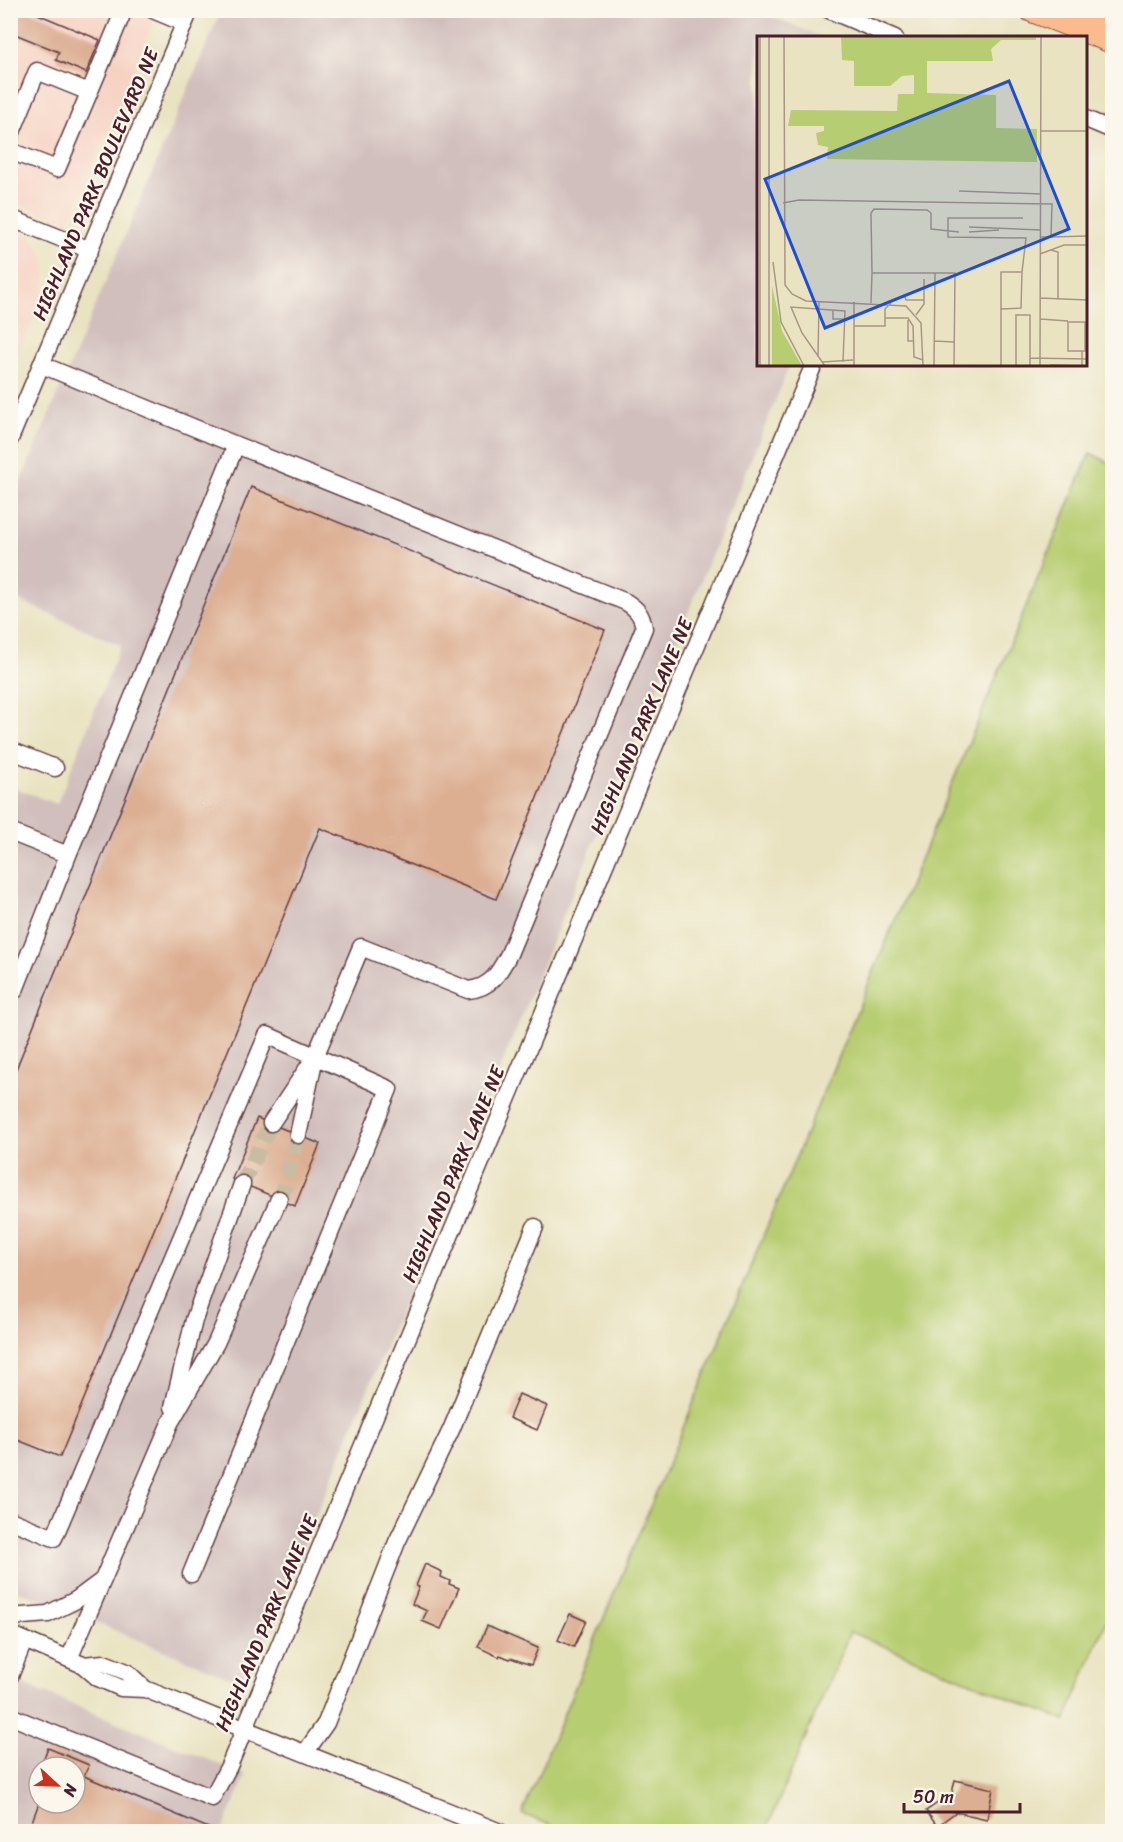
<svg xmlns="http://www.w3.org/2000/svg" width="1123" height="1842" font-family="Sriracha,sans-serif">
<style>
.built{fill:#f6d2c3}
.industrial{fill:#d1bfbd;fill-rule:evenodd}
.green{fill:#b7cd71;stroke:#80764e;stroke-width:1.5}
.building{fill:#dcae92}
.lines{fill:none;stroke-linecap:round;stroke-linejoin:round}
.minor-tunnel{stroke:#c9bca3;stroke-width:16;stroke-dasharray:16 8;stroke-linecap:butt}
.minor-casing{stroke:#623c42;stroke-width:19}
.highway-casing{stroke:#623c42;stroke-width:26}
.minor{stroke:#fff;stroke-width:16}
.highway{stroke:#fbbb8c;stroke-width:24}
.labels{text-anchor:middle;stroke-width:4.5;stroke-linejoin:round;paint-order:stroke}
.street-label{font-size:20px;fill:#4a1f2b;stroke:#fbf7ec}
.inset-road{fill:none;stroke:#a99585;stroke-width:1.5}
.view{fill:#1d4ed8;fill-opacity:0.15;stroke:#1d4ed8;stroke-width:3}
.inset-edge{fill:none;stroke:#4a1f2b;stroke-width:3}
</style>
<rect width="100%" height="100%" fill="#fbf7ec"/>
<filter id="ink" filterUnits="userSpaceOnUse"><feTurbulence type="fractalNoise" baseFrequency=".0167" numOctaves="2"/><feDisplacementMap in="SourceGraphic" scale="12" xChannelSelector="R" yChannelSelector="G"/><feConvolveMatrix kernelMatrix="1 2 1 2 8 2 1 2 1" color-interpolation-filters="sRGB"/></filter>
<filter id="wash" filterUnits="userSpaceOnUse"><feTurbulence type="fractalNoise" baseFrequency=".008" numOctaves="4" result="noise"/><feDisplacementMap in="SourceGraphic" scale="24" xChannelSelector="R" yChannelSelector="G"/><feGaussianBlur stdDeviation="1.35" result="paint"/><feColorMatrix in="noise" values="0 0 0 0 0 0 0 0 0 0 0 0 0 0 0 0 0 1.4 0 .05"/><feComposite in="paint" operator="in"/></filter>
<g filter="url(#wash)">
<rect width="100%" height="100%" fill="#e9e3c1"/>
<path class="built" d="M10,11H158L68,224L11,201Z
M11,229L30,237L37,245L43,255L46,274L41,299L11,372Z"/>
<path class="industrial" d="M756,10L822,37L758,38V364L790,365L251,1673L236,1680L11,1588L10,786L57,804L121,645L11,597V504L221,11Z
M10,1679L246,1775L222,1831H11ZM39,1767H75V1803H39Z"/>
<path class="green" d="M1090,453L1112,464V1608L1065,1721L850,1632L766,1831H566L522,1814Z"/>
<g id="blocks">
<path class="building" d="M10,10H28L100,40L86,73L56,60L59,52L10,32Z
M251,487L605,630L496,899L320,828L60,1457L10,1437V1073L14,1074Z
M257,1118L320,1144L295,1206L232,1179Z
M519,1394L547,1406L537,1430L509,1418Z
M425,1564L442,1572L441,1577L450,1581L449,1584L459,1588L441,1629L422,1621L427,1611L412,1604L419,1587L416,1586Z
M570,1614L586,1621L574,1647L558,1640Z
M487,1626L538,1648L531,1665L511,1658L510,1659L500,1655L499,1657L478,1647Z
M48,1748L89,1765L84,1776L218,1832H28L39,1803H75V1767H40Z
M955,1780L993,1789L987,1819L956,1812L937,1826L926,1811L952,1793Z"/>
</g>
</g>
<g filter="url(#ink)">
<use href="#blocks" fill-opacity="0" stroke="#623c42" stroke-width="1.5"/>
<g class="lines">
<path class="minor-tunnel" d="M242,1184L271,1123
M279,1199L284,1187L298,1135"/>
<g class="minor-casing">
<path id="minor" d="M153,10L184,23
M829,10L895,38
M1086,119L1112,130
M10,137L37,71L89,92
M10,151L57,169L124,10
M10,218L90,250
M42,365L236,445
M10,439L190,10
M10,750L55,768
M10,832L68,855L236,445L626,602C637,609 642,615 644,628L509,954C499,973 491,988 468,990L361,947L315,1057L271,1123
M10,988L15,990L68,855
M298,1135L313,1066
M173,1407L194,1320L242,1184
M10,1520L54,1538L267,1035L389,1089L191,1574
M10,1617L48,1614L76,1600L103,1580
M10,1634L83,1665L98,1678L121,1688L145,1689L500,1832
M69,1659L170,1423L216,1343L279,1199
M83,1665L104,1663L127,1672L145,1689
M10,1676L24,1641
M10,1716L212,1798L229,1766L814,364
M305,1753L326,1723L397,1542L451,1430L535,1227"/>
</g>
<g class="highway-casing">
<path id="highway" d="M1032,10L1112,41
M1083,10L1112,23"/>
</g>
<use href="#minor" class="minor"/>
<use href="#highway" class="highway"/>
</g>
</g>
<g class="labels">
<g class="street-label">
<text transform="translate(95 184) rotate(-67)" y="7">HIGHLAND PARK BOULEVARD NE</text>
<text transform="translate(641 726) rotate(-67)" y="7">HIGHLAND PARK LANE NE</text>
<text transform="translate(453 1174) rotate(-67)" y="7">HIGHLAND PARK LANE NE</text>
<text transform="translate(266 1623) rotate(-67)" y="7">HIGHLAND PARK LANE NE</text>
</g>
</g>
<g transform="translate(757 36)">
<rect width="330" height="330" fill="#e9e3c1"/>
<path d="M84,0H279V4H244L234,13L236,25H170V57L239,59V92L280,93V126L70,123L71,111L61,109L59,97L67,95V90H31L34,74L140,75L141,58H157V39L145,40L133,50H97V25L85,24ZM15,250L25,295L45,330H15Z" fill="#b7cd71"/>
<path class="inset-road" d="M3,0V330M12,0V330M27,0L28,249L35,258L49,265L149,270L164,287L166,330M284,95H330M202,155L284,158M26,167L42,164L295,168L294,201H284M212,191L284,194M212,196L242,194M294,201L330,200M294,214L301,216V262M283,218L307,209H330M16,226L24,286L47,330M178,237H198L197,330M148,261L149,264H167M283,262L330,264M97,266V330M114,267L115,237M244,273L264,272L265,236M76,275V283H87M159,279L167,268V243M259,279H273V330H259ZM128,282H151L156,290L157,321L166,324M283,283L311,285M151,284V305H156M97,290H128V273L134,267M177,305L197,306M61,321L62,266M273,322L330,323M65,326L96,324M293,329L325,330V315H311V286H328V315H325M68,330L45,297L34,271L88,275L86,326M177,330L178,237H115L114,177L117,173L170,174L174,177V193L202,196M244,330V236H265L269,202L191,201V182H266M283,330L284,0"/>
<path class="view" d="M252,45L312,193L68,292L8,143Z"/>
<rect width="330" height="330" class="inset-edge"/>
</g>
<rect width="1123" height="1842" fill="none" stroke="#fbf7ec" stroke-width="36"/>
<g transform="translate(57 1785) rotate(112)"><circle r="28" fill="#fbf7ec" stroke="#b4a19f" stroke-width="1.5"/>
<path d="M0-4.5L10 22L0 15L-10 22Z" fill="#c8321e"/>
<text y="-9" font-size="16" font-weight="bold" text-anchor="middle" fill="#4a1f2b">N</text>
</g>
<path d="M904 1803v9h116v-9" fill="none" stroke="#4a1f2b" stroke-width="3"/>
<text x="913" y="1803" font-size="18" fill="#4a1f2b" stroke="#fbf7ec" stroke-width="4.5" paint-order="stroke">50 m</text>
</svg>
